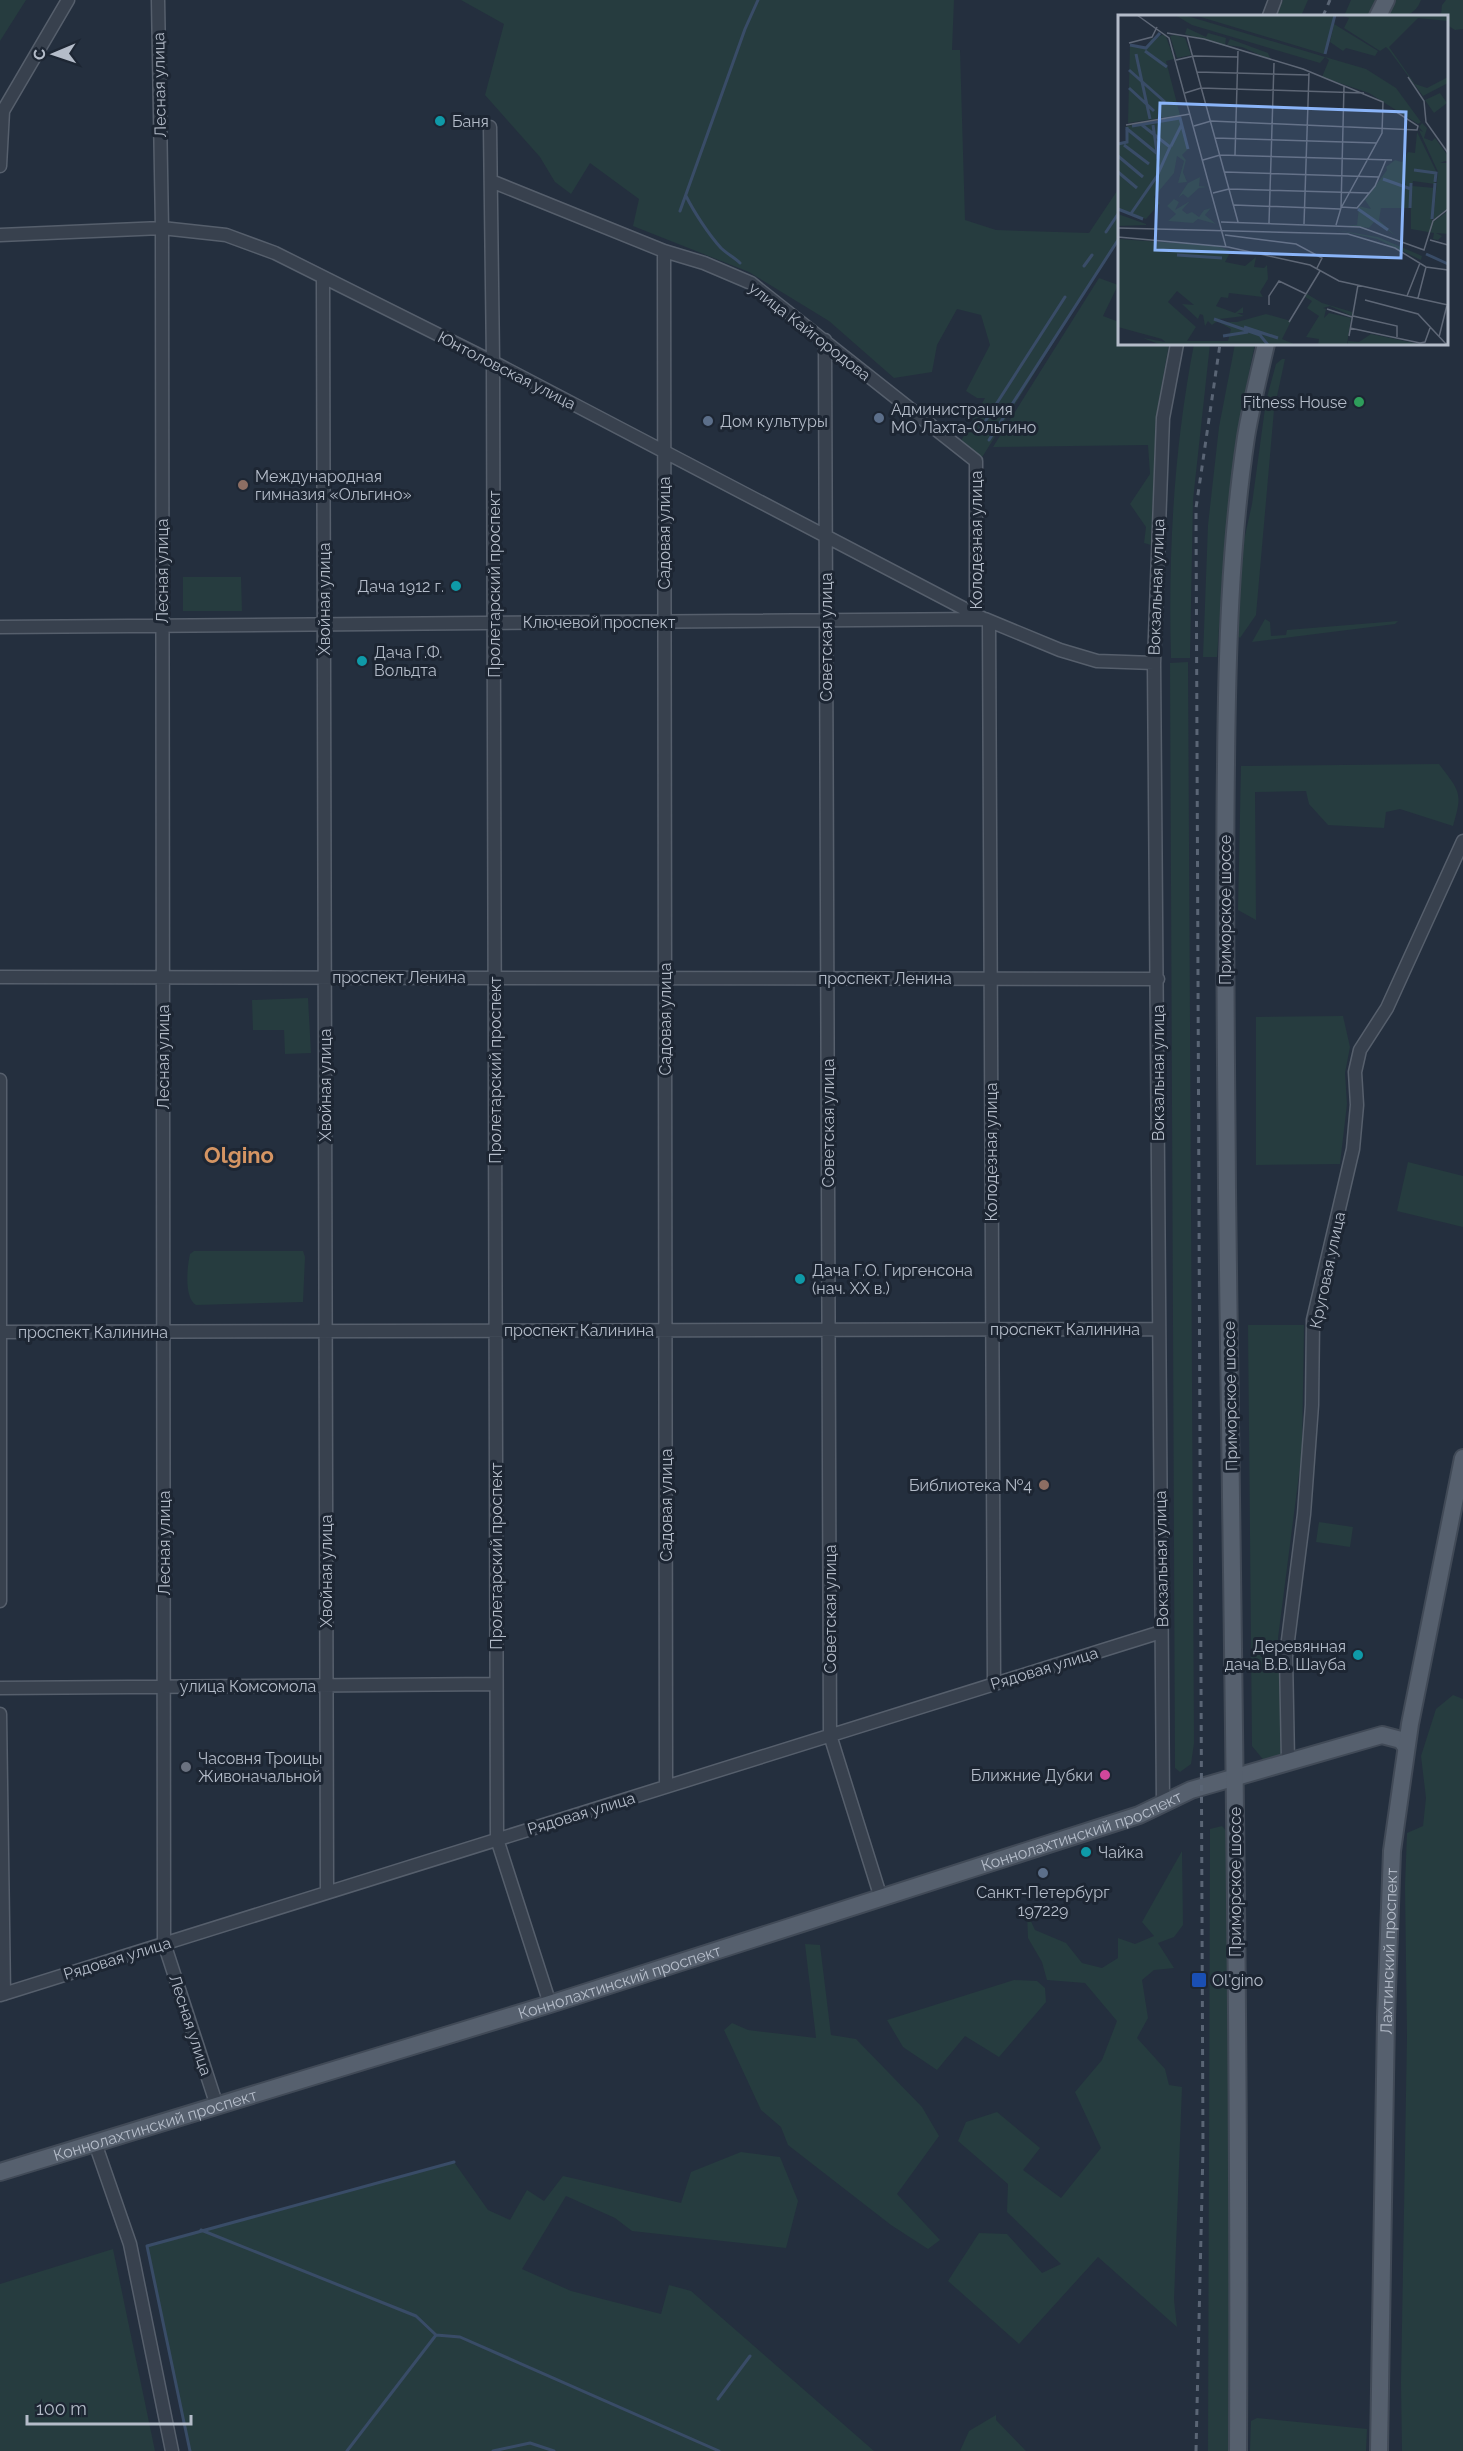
<svg xmlns="http://www.w3.org/2000/svg" width="1463" height="2451" font-family="Raleway,sans-serif">
<style>
.green{fill:#263c3f}
.lines{fill:none;stroke-linecap:round;stroke-linejoin:round}
.stream{stroke:#394c67;stroke-width:3}
.minor-casing{stroke:#565f6c;stroke-width:15}
.major-casing{stroke:#414a57;stroke-width:20}
.minor{stroke:#38414e;stroke-width:12}
.major{stroke:#56606e;stroke-width:16}
.rail{stroke:#5a6575;stroke-width:3;stroke-dasharray:6 6;stroke-linecap:butt}
.culture-dot{fill:#0f9aa8;stroke:#1d2633;stroke-width:2}
.leisure-dot{fill:#2e9e5b;stroke:#1d2633;stroke-width:2}
.service-dot{fill:#5c6f8a;stroke:#1d2633;stroke-width:2}
.education-dot{fill:#8d6e63;stroke:#1d2633;stroke-width:2}
.worship-dot{fill:#6b7280;stroke:#1d2633;stroke-width:2}
.hotel-dot{fill:#d1479c;stroke:#1d2633;stroke-width:2}
.transit-dot{fill:#1a4fb4;stroke:#1d2633;stroke-width:2}
.labels{text-anchor:middle;stroke-width:6;stroke-linejoin:round;paint-order:stroke}
.street-label{font-size:16px;fill:#b4bcc9;stroke:#1d2633}
.poi-label{font-size:16px;fill:#b4bcc9;stroke:#1d2633;text-anchor:start}
.district-label{font-size:22px;font-weight:bold;fill:#d59563;stroke:#1d2633}
.inset-river{fill:none;stroke:#394c67;stroke-width:3}
.inset-road{fill:none;stroke:#5e6776;stroke-width:1.5}
.view{fill:#8ab4f8;fill-opacity:0.15;stroke:#8ab4f8;stroke-width:3}
.inset-edge{fill:none;stroke:#b4bcc9;stroke-width:3}
</style>
<rect width="100%" height="100%" fill="#242f3e"/>
<path class="green" d="M0,0H26L0,41Z
M461,0H954L952,50H960L965,220L996,230L1089,233L1119,188V237L981,459L961,441L985,398H977L966,391L990,345L981,315L957,309L937,345L932,372L894,378L829,321L749,272L633,226L639,199L590,163L571,194L555,182L540,157L485,95L504,24Z
M1283,0H1308L1301,16H1277Z
M1351,0H1378L1371,16H1344Z
M1392,0H1421C1414,18 1402,16 1385,16Z
M1446,0H1463V29L1455,30L1447,25L1446,16L1441,15L1442,5Z
M1099,278L1118,285L1103,316L1119,322L1120,344H1169L1156,417L1151,545L1144,543L1146,527L1130,504L1150,474L1148,445L993,447Z
M1194,344H1210L1193,500L1190,658H1171C1168,552 1174,448 1194,344Z
M1235,344H1255C1232,448 1224,550 1217,657H1203L1208,525L1219,427Z
M1282,359H1285L1274,410L1256,615L1240,638L1236,635L1242,549L1252,504L1266,401L1276,364Z
M183,577H241L242,611H183Z
M1265,619L1270,622L1271,636L1286,635L1287,630L1398,621L1395,624L1252,642Z
M1188,662L1194,1743L1191,1764L1180,1772L1175,1768L1170,663Z
M1439,764C1460,792 1463,792 1453,826L1400,809L1386,812L1384,828L1328,825L1309,804L1306,791L1255,792L1256,920L1238,910L1241,766Z
M308,998L311,1053L285,1054L284,1030H253L252,1000Z
M1343,1016L1350,1047L1345,1073L1347,1104L1340,1164L1256,1165V1017Z
M1408,1162L1463,1176V1227L1397,1211Z
M194,1251H303L305,1257L303,1302L196,1305C184,1298 187,1267 190,1254Z
M1248,1325H1304L1302,1451L1278,1638L1283,1754L1266,1763L1252,1746Z
M1319,1522L1353,1527L1350,1547L1316,1542Z
M1453,1695L1463,1699V2451H1402L1401,2383L1407,2036L1405,1886L1407,1833L1423,1826L1426,1798L1421,1756L1436,1709Z
M1222,1826L1229,1834L1230,2275L1228,2451H1208L1210,1829Z
M1182,1851L1183,1925L1174,1937L1158,1943L1174,1968L1154,1970L1142,1980L1148,2018L1137,2038L1165,2069L1169,2085L1182,2087L1174,2300L1177,2327L1098,2257L1019,2344L948,2281L979,2233L1007,2234L1042,2273L1061,2264L1007,2212L1008,2184L958,2141L966,2122L997,2112L1040,2148L1023,2170L1061,2198L1101,2148L1075,2092L1102,2060L1117,2021L1085,1983L1047,1980L1042,1962L1028,1938L1027,1913L1035,1930L1066,1943L1082,1963L1102,1968L1118,1958V1938L1135,1944L1154,1936L1142,1922Z
M805,1944L820,1945L831,2035L856,2039L922,2107L939,2136L897,2194L940,2240L928,2249L891,2225L788,2145L781,2127L761,2110L724,2030L732,2023L748,2030L816,2038Z
M1014,1980L1037,1981L1045,1988L1046,2002L999,2057L965,2036L937,2070L903,2047L887,2020Z
M741,2152L780,2157L798,2201L786,2248L632,2231L615,2218L566,2196L522,2269L571,2291L661,2314L669,2285L691,2291L874,2451H190L147,2246L454,2162L488,2210L510,2220L527,2190L544,2201L563,2176L681,2203L691,2172Z
M113,2249L155,2451H0V2284Z
M996,2415V2420L1026,2451H960L969,2431Z
M1257,2418L1367,2429L1366,2451H1250L1251,2421Z"/>
<g class="lines">
<path class="stream" d="M686,196C694,212 709,235 721,248C727,254 734,257 740,263
M680,211L745,29L758,0
M1106,232L1118,214
M1084,266L1092,255
M977,434L1065,297
M989,440L1120,237
M201,2230L416,2316L436,2335
M718,2399L750,2356
M190,2451L147,2246L454,2162
M347,2451L436,2335L460,2337L719,2451
M493,2451L530,2443L554,2451"/>
<g class="minor-casing">
<path id="minor" d="M158,0L162,228L164,1943L217,2106
M1269,16L1275,0
M490,127L493,362L497,1839L550,2004
M0,166L3,111L68,0
M491,181L664,251L704,263L751,283L976,461V619
M0,235L162,228L226,235L275,253L493,362L984,619
M664,251L666,1786
M323,279L327,1892
M825,340L830,1735L881,1898
M989,621L994,1683
M0,627L985,619L1060,650L1097,661L1154,663
M0,977L1158,979
M0,1080V1601
M0,1332L1158,1329
M0,1688L496,1684
M0,1714L4,1994
M1288,1761L1286,1656L1304,1514L1312,1405L1313,1320L1353,1149L1357,1105L1355,1072L1360,1050L1387,1008L1463,841
M1163,1804L1154,663L1163,418L1177,344
M0,1995L1161,1632
M95,2143L130,2244L172,2451"/>
</g>
<g class="major-casing">
<g id="major">
<path d="M1378,16L1386,0"/>
<path id="s1" d="M0,2172L550,2004L1139,1815L1191,1790L1382,1735L1401,1740L1406,1747"/>
<path d="M1238,2451C1240,2030 1232,1610 1227,1189C1226,1048 1224,906 1226,765C1227,655 1230,545 1246,437C1251,406 1259,374 1266,344"/>
<path id="s2" d="M1379,2451L1386,2017L1392,1851L1410,1724L1463,1458"/>
</g>
</g>
<use href="#minor" class="minor"/>
<use href="#major" class="major"/>
<path class="rail" d="M1323,16L1330,0
M1196,2451L1203,2149L1196,508L1220,344"/>
</g>
<g class="culture-dot">
<circle cx="440" cy="121" r="6"/>
<circle cx="456" cy="586" r="6"/>
<circle cx="362" cy="661" r="6"/>
<circle cx="800" cy="1279" r="6"/>
<circle cx="1358" cy="1655" r="6"/>
<circle cx="1086" cy="1852" r="6"/>
</g>
<circle class="leisure-dot" cx="1359" cy="402" r="6"/>
<g class="service-dot">
<circle cx="879" cy="418" r="6"/>
<circle cx="708" cy="421" r="6"/>
<circle cx="1043" cy="1873" r="6"/>
</g>
<g class="education-dot">
<circle cx="243" cy="485" r="6"/>
<circle cx="1044" cy="1485" r="6"/>
</g>
<circle class="worship-dot" cx="186" cy="1767" r="6"/>
<circle class="hotel-dot" cx="1105" cy="1775" r="6"/>
<rect class="transit-dot" x="1191" y="1972" width="16" height="16" rx="3"/>
<g class="labels">
<g class="street-label">
<text transform="translate(159 85) rotate(-91)" y="6">Лесная улица</text>
<text transform="translate(810 331) rotate(38)" y="6">улица Кайгородова</text>
<text transform="translate(507 370) rotate(27)" y="6">Юнтоловская улица</text>
<text transform="translate(664 533) rotate(-90)" y="6">Садовая улица</text>
<text transform="translate(976 540) rotate(-90)" y="6">Колодезная улица</text>
<text transform="translate(162 571) rotate(-90)" y="6">Лесная улица</text>
<text transform="translate(494 584) rotate(-90)" y="6">Пролетарский проспект</text>
<text transform="translate(1156 587) rotate(-88)" y="6">Вокзальная улица</text>
<text transform="translate(324 599) rotate(-90)" y="6">Хвойная улица</text>
<text x="599" y="628">Ключевой проспект</text>
<text transform="translate(826 637) rotate(-90)" y="6">Советская улица</text>
<text transform="translate(1225 910) rotate(-90)" y="6">Приморское шоссе</text>
<text x="399" y="983">проспект Ленина</text>
<text x="885" y="984">проспект Ленина</text>
<text transform="translate(665 1019) rotate(-90)" y="6">Садовая улица</text>
<text transform="translate(163 1057) rotate(-90)" y="6">Лесная улица</text>
<text transform="translate(495 1070) rotate(-90)" y="6">Пролетарский проспект</text>
<text transform="translate(1158 1073) rotate(-90)" y="6">Вокзальная улица</text>
<text transform="translate(325 1085) rotate(-90)" y="6">Хвойная улица</text>
<text transform="translate(828 1123) rotate(-90)" y="6">Советская улица</text>
<text transform="translate(991 1152) rotate(-90)" y="6">Колодезная улица</text>
<text transform="translate(1327 1270) rotate(-78)" y="6">Круговая улица</text>
<text x="1065" y="1335">проспект Калинина</text>
<text x="579" y="1336">проспект Калинина</text>
<text x="93" y="1338">проспект Калинина</text>
<text transform="translate(1230 1396) rotate(-91)" y="6">Приморское шоссе</text>
<text transform="translate(666 1505) rotate(-90)" y="6">Садовая улица</text>
<text transform="translate(164 1543) rotate(-90)" y="6">Лесная улица</text>
<text transform="translate(496 1556) rotate(-90)" y="6">Пролетарский проспект</text>
<text transform="translate(1161 1559) rotate(-91)" y="6">Вокзальная улица</text>
<text transform="translate(326 1571) rotate(-90)" y="6">Хвойная улица</text>
<text transform="translate(830 1609) rotate(-90)" y="6">Советская улица</text>
<text transform="translate(1044 1668) rotate(-17)" y="6">Рядовая улица</text>
<text x="248" y="1692">улица Комсомола</text>
<text transform="translate(581 1813) rotate(-17)" y="6">Рядовая улица</text>
<text dy="6" stroke="none"><textPath href="#s1" startOffset="1134">Коннолахтинский проспект</textPath></text>
<text transform="translate(1235 1882) rotate(-90)" y="6">Приморское шоссе</text>
<text dy="6" stroke="none"><textPath href="#s2" startOffset="500">Лахтинский проспект</textPath></text>
<text transform="translate(117 1958) rotate(-17)" y="6">Рядовая улица</text>
<text dy="6" stroke="none"><textPath href="#s1" startOffset="648">Коннолахтинский проспект</textPath></text>
<text transform="translate(191 2025) rotate(72)" y="6">Лесная улица</text>
<text dy="6" stroke="none"><textPath href="#s1" startOffset="162">Коннолахтинский проспект</textPath></text>
</g>
<g class="poi-label">
<text x="452" y="127">Баня</text>
<text x="1347" y="408" text-anchor="end">Fitness House</text>
<text x="891" y="415">Администрация<tspan x="891" dy="18">МО Лахта-Ольгино</tspan></text>
<text x="720" y="427">Дом культуры</text>
<text x="255" y="482">Международная<tspan x="255" dy="18">гимназия «Ольгино»</tspan></text>
<text x="444" y="592" text-anchor="end">Дача 1912 г.</text>
<text x="374" y="658">Дача Г.Ф.<tspan x="374" dy="18">Вольдта</tspan></text>
<text x="812" y="1276">Дача Г.О. Гиргенсона<tspan x="812" dy="18">(нач. XX в.)</tspan></text>
<text x="1032" y="1491" text-anchor="end">Библиотека №4</text>
<text x="1346" y="1652" text-anchor="end">Деревянная<tspan x="1346" dy="18">дача В.В. Шауба</tspan></text>
<text x="198" y="1764">Часовня Троицы<tspan x="198" dy="18">Живоначальной</tspan></text>
<text x="1093" y="1781" text-anchor="end">Ближние Дубки</text>
<text x="1098" y="1858">Чайка</text>
<text x="1043" y="1898" text-anchor="middle">Санкт-Петербург<tspan x="1043" dy="18">197229</tspan></text>
<text x="1212" y="1986">Ol'gino</text>
</g>
<g class="district-label">
<text x="239" y="1163">Olgino</text>
</g>
</g>
<g transform="translate(1118 15)">
<rect width="330" height="330" fill="#242f3e"/>
<path d="M57,0H66L207,42L202,48L74,10ZM76,0H217L206,39ZM223,0H330V6L300,3L271,32L297,69L309,73L330,62V68L305,81L271,35L268,32L262,36L226,13L231,3ZM216,9L260,36L257,41L228,33L225,36L212,27ZM69,13L88,22L90,18L108,23L107,31L67,19ZM47,19L56,44L48,46L62,100L10,108L12,30L29,32L33,24ZM57,20L67,23L73,40L59,43L52,21ZM112,24L150,38L153,45L124,32L109,30ZM207,42L248,54L278,73L303,107L300,109L251,78L204,62L211,45ZM322,78L329,88L316,98L307,85ZM62,103L70,134L64,140L68,145L65,157L69,167L60,168L66,146L59,141L56,158L36,182L42,188L28,204L0,194V129L9,127V111ZM304,108L309,113L306,123L314,126L317,123L330,141V146H327L322,148H330V193L315,205L320,157L301,115L305,117L301,112ZM299,117L319,158L295,155L318,159L317,169L295,166L294,171L317,173L313,217L315,207L330,196V219L318,218L324,221L320,225L315,224L316,218L293,214V193H263L261,205L278,221L257,206L251,213L229,210H239L241,191L253,194L247,185L269,155L268,152L277,145L284,147L290,137L297,138ZM82,162L81,171L90,172L81,173L70,183L65,179L60,183L70,168ZM56,184L61,187L57,195L72,186L64,195L69,199L74,197L81,202L86,195L93,193L87,200L98,209L80,204L75,208L50,206L58,199L49,191ZM0,199L28,209V210L0,211ZM218,215L260,222L304,241L303,245L259,224ZM0,224L99,231L113,236L107,247L127,251L138,242L136,252L146,253L149,250L150,264L142,277L145,282L111,278L110,283L103,282L98,291L117,298L125,292V298H119L126,301L102,304L94,310L90,306L87,311L85,300L82,299L80,304L64,289L76,290L59,276L50,287L78,312L69,326H110L113,314L101,307H119L148,299L173,306L164,324L178,330H43L25,323L47,327L44,324L0,312ZM189,279L204,288L234,297V301L212,291L205,293L208,294L206,303L211,298L233,303L229,330H200L201,324L188,322L201,301L189,293L194,286L187,282ZM253,319L296,328L303,330H230V326L241,327Z" fill="#263c3f"/>
<path class="inset-river" d="M12,30L28,33L42,18M27,36L49,52M18,39L32,104M207,39L217,0M11,55L47,87M11,73L36,96M35,110L40,144M14,111L62,103L70,134M8,113L41,140M0,129L9,127V112M6,130L31,149M53,131L64,109M0,141L25,162M296,155L318,158L317,167M0,157L19,173M265,164L293,174M292,193L293,168M0,194L25,204M240,194L270,215M12,200L39,161L52,132L24,110M314,204L317,168M308,239L330,249M59,240L104,243M96,304L142,320L150,330M126,312L160,323M105,321L130,317"/>
<path class="inset-road" d="M19,0L51,23L108,232M49,18L86,24L185,54L265,87L264,118L223,193M69,21L120,207M11,28L34,22L39,12M58,45L76,41L120,42M79,57L191,60M290,62L306,86L308,107L330,138M67,78L83,73L246,78M8,110L72,99M76,111L93,106L299,115L300,111L277,96L88,90M97,123L259,128M117,140L120,36M85,145L102,140L274,145M107,157L261,162M95,178L111,174L251,178M116,190L222,194M223,192L239,193L257,171L268,145M103,207L242,212L306,235L315,206L330,194M151,208L156,48M186,209L191,58M218,210L223,193L226,71M0,213L230,219L277,233L308,252L330,255M107,220L178,229L204,243L199,253M0,222L110,232L192,250L221,266L330,290M312,225L330,230M289,281L302,248M300,283L308,252M247,285L300,299L329,330M151,290V281L161,266L188,279M209,294L234,302M235,301L279,311V322M171,307L202,256M232,313L302,328L307,327L312,313M231,321L240,270M321,322L329,290"/>
<path class="view" d="M42,88L288,97L283,243L37,235Z"/>
<rect width="330" height="330" class="inset-edge"/>
</g>
<g transform="translate(54 54) rotate(268)" stroke="#1d2633" stroke-width="4.5" paint-order="stroke">
<path d="M0-4.5L10 22L0 15L-10 22Z" fill="#b4bcc9"/>
<text y="-9" font-size="16" font-weight="bold" text-anchor="middle" fill="#b4bcc9">С</text>
</g>
<path d="M27 2415v9h164v-9" fill="none" stroke="#b4bcc9" stroke-width="3"/>
<text x="36" y="2415" font-size="18" fill="#b4bcc9" stroke="#1d2633" stroke-width="4.5" paint-order="stroke">100 m</text>
</svg>
